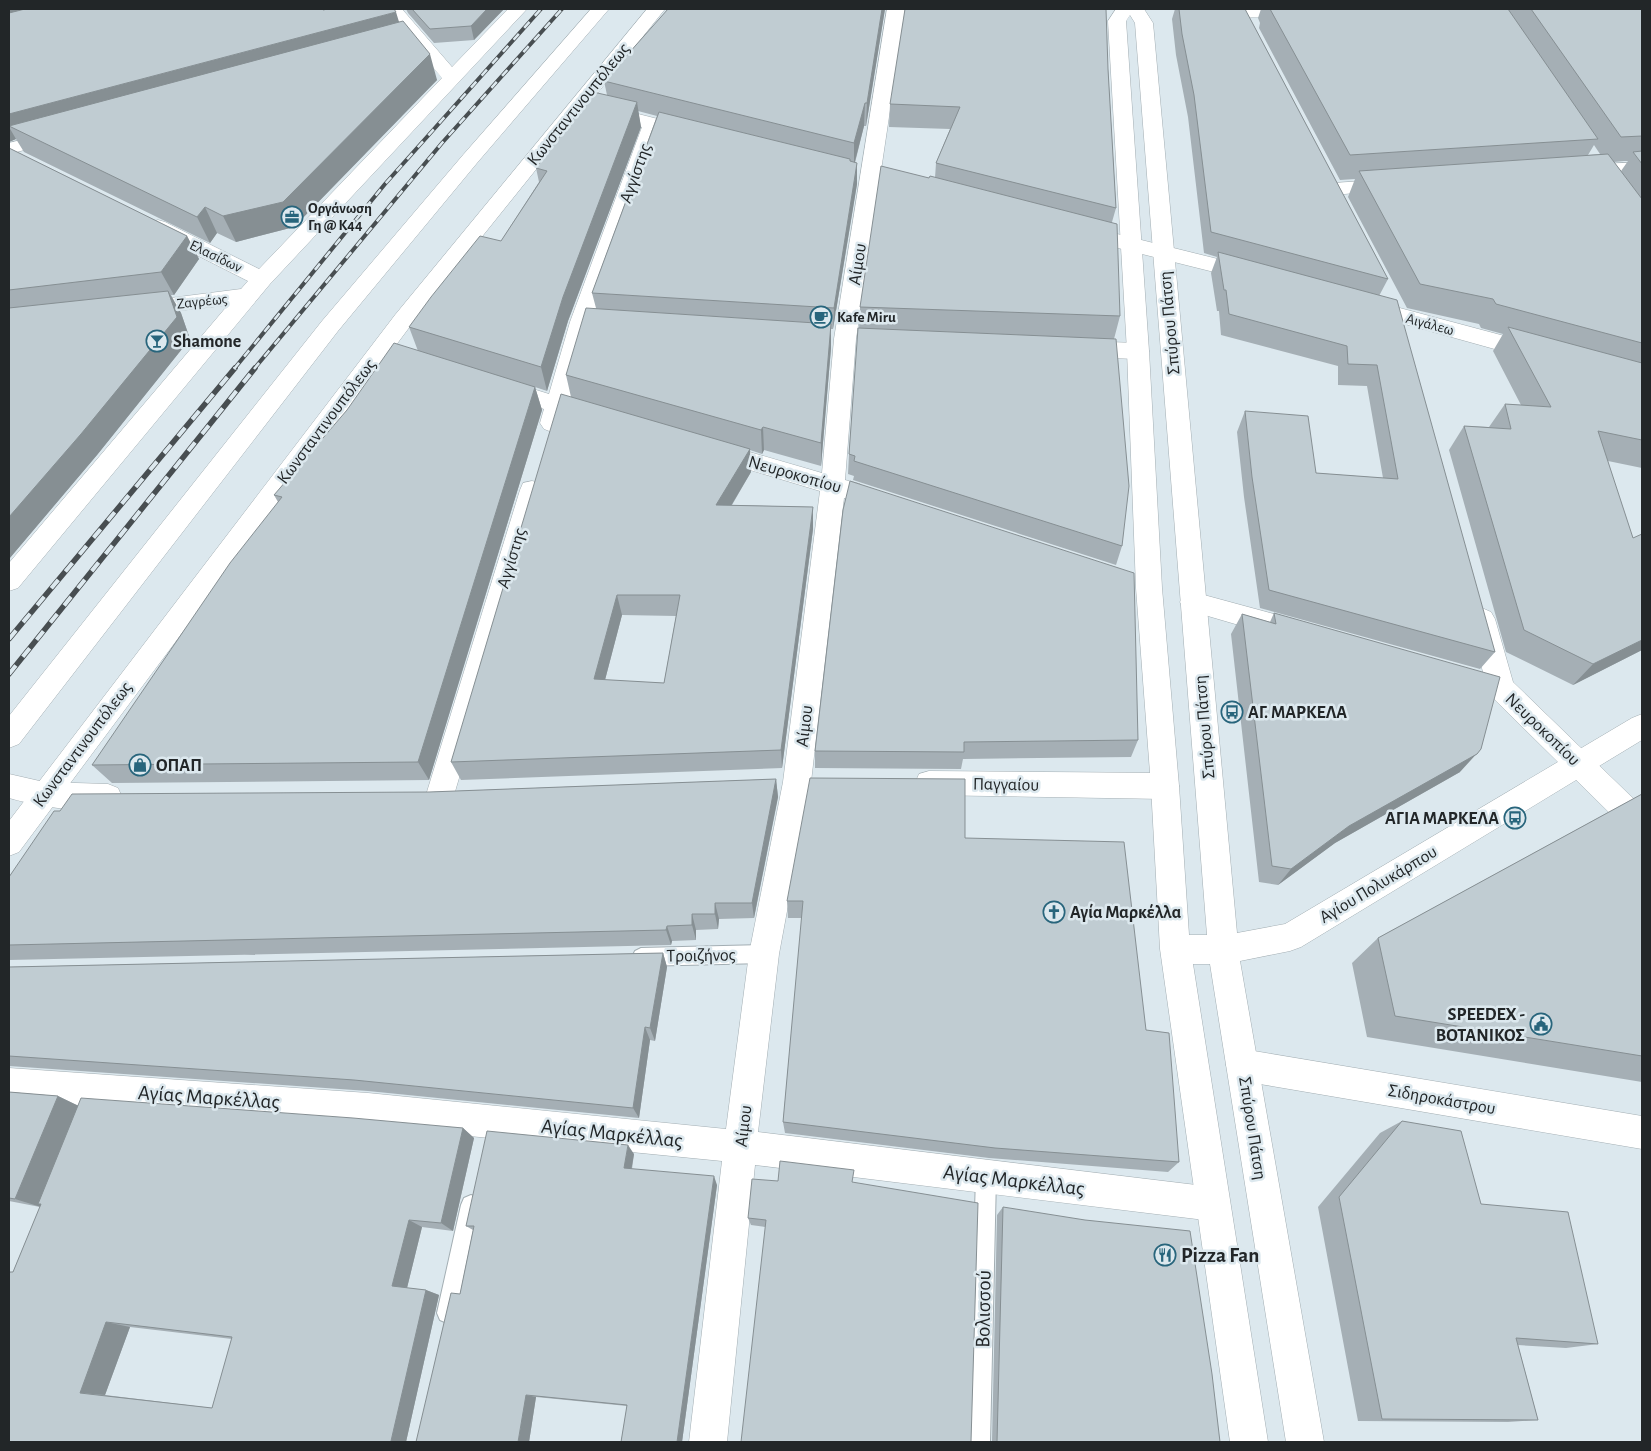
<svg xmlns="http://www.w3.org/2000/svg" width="1651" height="1451" font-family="'Alegreya Sans',sans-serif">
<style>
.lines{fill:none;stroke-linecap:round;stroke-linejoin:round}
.service-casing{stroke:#a3aeb3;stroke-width:2}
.pedestrian-casing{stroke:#a3aeb3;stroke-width:1}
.minor-casing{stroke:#a3aeb3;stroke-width:1}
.tertiary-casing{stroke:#a3aeb3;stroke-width:1}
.secondary-casing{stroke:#a3aeb3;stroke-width:1}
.service{fill:#fff;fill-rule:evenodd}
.pedestrian{fill:#fff;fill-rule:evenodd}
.minor{fill:#fff;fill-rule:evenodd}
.tertiary{fill:#fff;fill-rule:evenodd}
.secondary{fill:#fff;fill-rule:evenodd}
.rail-far1-casing{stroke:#484e51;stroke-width:4}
.rail-casing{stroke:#484e51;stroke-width:5.5}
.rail-far1{stroke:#dce8ee;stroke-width:2.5;stroke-dasharray:8;stroke-linecap:butt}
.rail{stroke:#dce8ee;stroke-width:4;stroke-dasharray:11;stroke-linecap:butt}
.wall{fill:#a5afb5;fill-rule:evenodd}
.shaded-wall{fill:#868f93}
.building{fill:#c0ccd2;stroke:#868f93;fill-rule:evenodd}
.labels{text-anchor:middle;stroke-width:5;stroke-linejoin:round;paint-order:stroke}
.far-poi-label{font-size:15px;font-weight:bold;fill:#222628;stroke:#dce8ee;text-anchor:start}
.far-street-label{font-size:15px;fill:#222628;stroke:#dce8ee}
.street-label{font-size:18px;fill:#222628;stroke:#dce8ee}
.poi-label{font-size:18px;font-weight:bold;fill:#222628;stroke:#dce8ee;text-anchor:start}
.near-street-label{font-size:21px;fill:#222628;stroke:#dce8ee}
.near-poi-label{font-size:21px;font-weight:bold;fill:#222628;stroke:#dce8ee;text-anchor:start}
</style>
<rect width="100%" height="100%" fill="#dce8ee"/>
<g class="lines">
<g class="service-casing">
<path id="service" d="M764,945L770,948L773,954L770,960L764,963L641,966L635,963L632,957L635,951L641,948Z
M986,1167L993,1170L996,1177L990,1442H968L976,1177L979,1170Z
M471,1195L478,1198L481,1205L457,1313L454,1320L447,1323L440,1320L437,1313L461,1205L464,1198Z"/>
</g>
<g class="pedestrian-casing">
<path id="pedestrian" d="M53,132L59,133L62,137L59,141L9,154V143Z"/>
</g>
<g class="minor-casing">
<path id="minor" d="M384,9H402L452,67L508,9H527L270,284L18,588L9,591V563L228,305L139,315L131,313L128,308L131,303L241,289L248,281L151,232L148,227L151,222L158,220L165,222L259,269L442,78Z
M887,9H905L856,339L845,480L860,484L863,491L860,498L851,500L844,498L811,782L779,954L758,1132L1213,1187L1225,1192L1230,1204L1225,1216L1213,1221L755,1165L727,1442H689L722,1161L368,1126L9,1100V1068L368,1093L726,1129L749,954L783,782L820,491L707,457L703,451L707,445L715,442L822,473L834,339Z
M1198,9H1311L1308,13L1302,14C1269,16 1233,21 1201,13Z
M603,105L697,129L700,133L697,137L690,139L660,131L592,322L570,400L602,410L606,416L602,422L594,424L566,416L560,429L552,432L544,429L540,423L544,409L496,394L493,388L496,382L504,380L549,394L570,322L642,127L596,115L593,111L596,107Z
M1642,162V174L1582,177L1575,175L1572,171L1575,167L1582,165Z
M1390,179L1397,181L1400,185L1397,189L1334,195L1327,193L1324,189L1327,185L1334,183Z
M1081,225L1250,267L1258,269L1261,274L1258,279L1250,281L1074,237L1071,232L1074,227Z
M1366,299L1542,346L1545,352L1542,358L1534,360L1358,311L1355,306L1358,301Z
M1079,341L1138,343L1146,345L1149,351L1146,357L1138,359L1079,357L1071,355L1068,349L1071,343Z
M532,481L541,483L544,490L454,795L450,804L440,808L430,804L426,795L520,490L523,483Z
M1193,592L1285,617L1289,625L1285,633L1276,636L1184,609L1180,602L1184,595Z
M1482,608L1491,612L1495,619L1513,682L1642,807V839L1632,835L1492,697L1474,691L1471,683L1474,675L1483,672L1469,619L1473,612Z
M929,771L1165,773L1175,777L1179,786L1175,795L1165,799L929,795L919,792L915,783L919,774Z
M9,774L44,782L108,784L118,788L122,797L118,806C91,816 37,806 9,798Z
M1242,1049L1642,1116V1149L1242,1081L1231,1076L1226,1065L1231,1054Z"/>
</g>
<g class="tertiary-casing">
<path id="tertiary" d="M1116,9H1144L1153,23L1237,933L1285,924L1632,718L1642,714V740L1301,947L1290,951L1240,961L1324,1442H1286L1210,964H1193L1268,1442H1230L1160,949L1151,786L1136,588L1127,351L1108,21ZM1130,15L1135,23L1207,935H1189L1179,786L1162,588L1149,351L1126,21Z"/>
</g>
<g class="secondary-casing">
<path id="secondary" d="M591,9H609L477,163L338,331L19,744L9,748V716L322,321L463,155Z
M647,9H665L411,325L19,852L9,856V821L395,315Z"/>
</g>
<use href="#service" class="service"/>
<use href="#pedestrian" class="pedestrian"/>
<use href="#minor" class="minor"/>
<use href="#tertiary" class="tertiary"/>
<use href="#secondary" class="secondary"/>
<g class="rail-far1-casing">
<path id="rail-far1" d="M234,369L385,184L541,9
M254,369L442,143L562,9"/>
</g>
<g class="rail-casing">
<path id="rail" d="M9,639L235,368
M9,674L255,368"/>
</g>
<use href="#rail-far1" class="rail-far1"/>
<use href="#rail" class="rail"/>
</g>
<path class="wall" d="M9,9L323,10L399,21L437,80L294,227L236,242L217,233L210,243L24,152L16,139L9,142Z
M406,9H504L474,40L434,43L408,13Z
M885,9L866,126H864L855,163H857V184L833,329H831V348L821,466L764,450L762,454L750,450L751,472L732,505L813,507V529L782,768L461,780L451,762L571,397L566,375L596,308L592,293L657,116L638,111L641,127L568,321L547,391L535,387L542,410L429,780L112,783L92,765L278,502L274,495L418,351L409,327L501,241L539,182L536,168L607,95L604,81ZM622,615L676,616L664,683L605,680Z
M1175,9H1245L1388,279L1379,296L1495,652L1480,669L1260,608L1244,497L1237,432L1245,411L1316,473L1383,478L1367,386L1338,385V366L1221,335L1219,311H1217L1211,273L1217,257L1204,253L1188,117L1176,55L1172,19Z
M1261,9H1642V468L1608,461L1642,650L1573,685L1506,652L1449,450L1464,426L1489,427L1505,404L1521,405L1493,351L1503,334L1481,328L1479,324L1407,308L1348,197L1355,179L1340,180L1259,28L1260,23L1258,18ZM1594,145L1600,154L1588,155ZM1624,161H1628L1621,171L1614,162Z
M1108,69L1116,208L1112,222L1120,316L1114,339L1122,546L1116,565L853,480L854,476L848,474L849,454L859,328L860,307L929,178H935L936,163L950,129L889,127L890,104Z
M9,148L187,236L199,259L174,295H171L181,313L190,339L97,455L9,559Z
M843,510L1138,740L1131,757L963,759L961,769L815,768V751Z
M1274,613L1460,772L1335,843L1278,885L1259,882L1231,634L1242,614L1270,622Z
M776,779L778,797L754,918L719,919L718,929L696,930V940L672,941L671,945L9,960V877L60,811L429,792Z
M1642,794V1082L1367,1037L1352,963L1378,938Z
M965,838L1146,1030L1179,1162L1168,1172L989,1158L785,1133L783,1122L802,918H788L787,901Z
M663,953L667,967L655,1041L650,1040L639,1118L368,1091L9,1066V967Z
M9,1092L58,1096L78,1106L463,1128L474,1138L453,1231L422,1227L407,1288L426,1290L439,1295L406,1442H9L13,1272L40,1207L9,1201ZM130,1327L232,1339L212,1408L105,1395Z
M1402,1121L1481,1204L1598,1344L1566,1348L1518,1345L1538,1420L1508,1422L1358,1421L1318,1207L1380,1133Z
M634,1154L632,1169L717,1185L682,1442H621L627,1406L536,1397L529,1442L460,1294L473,1230L466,1226Z
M854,1170L765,1227L751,1225L748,1218L778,1181Z
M1003,1207L1220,1442H992L997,1215Z"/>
<path class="shaded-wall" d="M9,9H75L9,25Z
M487,9H504L474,40L471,26Z
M882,9H885L866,126L867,103Z
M396,12L403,35L9,126V114Z
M430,54L437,80L294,227L236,242L223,216Z
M637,102L641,127L568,321L547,391L541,367L563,297Z
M865,103L864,126L854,165V143Z
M9,127L16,139L9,142Z
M857,163V184L833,329L834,308Z
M205,207L217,233L210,243L197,217Z
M187,236L199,259L174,295L161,272Z
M168,291L181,313L190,339L97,455L9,559V517Z
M831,324V348L821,466V443Z
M535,387L542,410L429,780L418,762Z
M763,427L764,450L762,454L761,430Z
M750,449L751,472L719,526L716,505Z
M813,507V529L782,768L781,750Z
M617,595L622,615L600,699L594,679Z
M1642,640V650L1573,685L1593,664Z
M1481,749L1460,772L1335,843L1278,885L1291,869L1349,826Z
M776,779L778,797L754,918L752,903Z
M715,903L719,919L718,929L715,914Z
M692,914L696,930V940L692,925Z
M667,926L672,941L671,945L666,930Z
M663,953L667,967L655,1041L650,1028Z
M645,1027L650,1040L639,1118L633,1108Z
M58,1096L81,1107L41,1207L15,1199Z
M463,1128L474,1138L453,1231L441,1223Z
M628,1145L634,1154L630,1177L624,1168Z
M714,1176L717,1185L682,1442H677Z
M409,1220L422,1227L406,1292L392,1286Z
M426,1290L439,1295L406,1442H407H392L391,1441Z
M106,1322L130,1327L105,1395L80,1393Z
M526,1395L536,1397L529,1442H518Z"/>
<path class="building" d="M25,9H322L323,10L328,9H394L396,12L9,114V13Z
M412,9H487L471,26L430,29Z
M668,9H882L867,103H865L854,143L604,81Z
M905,9H1106L1108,69L1116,208L936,163L960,107L890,104Z
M1179,9H1245L1388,279L1211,232L1194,95L1182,34Z
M1270,9H1508L1598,139L1350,155Z
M1531,9H1642V136L1621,137Z
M403,21L430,54L283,202L223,216L205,207L197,217L9,126Z
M593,92L637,102L563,297L541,367L409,327L431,297L480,236L501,241L547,171L536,168Z
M659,112L850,159V161L857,163L834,308L592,293Z
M9,148L187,236L161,272L9,290Z
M1642,151V164L1633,152Z
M1608,154L1642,199V343L1496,304L1493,299L1420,284L1359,171Z
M881,166L929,178L930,176L1117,224L1120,316L860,307Z
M1218,252L1397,300L1495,652L1269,590L1252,477L1245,411L1308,416L1316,473L1398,479L1377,365L1348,364L1347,346L1229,314L1226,290H1224Z
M168,291L177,317L81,434L9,517V308Z
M586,308L831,324L821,443L763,427L761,430L566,375Z
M1508,327L1642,363V440L1598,431L1633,538L1642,534V640L1593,664L1524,630L1464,426L1511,429L1505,404L1551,407Z
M858,328L1116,339L1129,486L1122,546L854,461L855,456L849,454Z
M394,343L535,387L418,762L92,765L230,563L282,497L274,495L347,410Z
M561,394L750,449L716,505L813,507L781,750L451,762ZM617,595H680L664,683L594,679Z
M850,481L1134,573L1138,740L964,742V752L815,751L843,510Z
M1274,613L1500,677L1481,749L1477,754L1349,826L1291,869L1272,866L1242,614L1276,624Z
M810,778L965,779V838L1124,842L1146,1030L1169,1033L1179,1162L995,1148L783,1122L803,901H787Z
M776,779L752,903H715V914H692V925L667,926L666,930L9,945V877L54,811H60L72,794L429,792Z
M1642,794V1056L1395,1016L1378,938Z
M663,953L650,1028L645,1027L633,1108L354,1080L9,1056V967Z
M9,1092L58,1096L15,1199L9,1198Z
M81,1098L353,1118L463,1128L441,1223L409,1220L392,1286L426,1290L391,1441L392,1442H9V1274L10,1272H13L41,1204H38ZM106,1322L232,1337L212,1408L80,1393Z
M1402,1121L1461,1131L1481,1204L1568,1212L1598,1344L1516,1338L1538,1420L1382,1419L1339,1197Z
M487,1131L628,1145L624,1168L714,1176L677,1442H621L627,1405L526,1395L518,1442H416L451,1293L460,1294L474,1226H466Z
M780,1161L854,1170L852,1182L978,1203L971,1442H972H741L766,1220L748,1218L752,1179L778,1181Z
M1003,1207L1085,1220L1190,1231L1212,1374L1220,1442H997Z"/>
<defs>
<g id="office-ring" transform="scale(1.125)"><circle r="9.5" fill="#dce8ee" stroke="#28657c" stroke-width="1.5"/><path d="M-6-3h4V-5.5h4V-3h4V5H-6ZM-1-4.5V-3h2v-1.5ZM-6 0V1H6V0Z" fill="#28657c"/></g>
<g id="cafe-ring" transform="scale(1.125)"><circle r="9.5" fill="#dce8ee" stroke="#28657c" stroke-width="1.5"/><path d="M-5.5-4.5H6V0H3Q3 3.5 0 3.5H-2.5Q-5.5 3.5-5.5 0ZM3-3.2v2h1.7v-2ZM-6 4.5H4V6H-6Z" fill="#28657c"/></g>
<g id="bar-ring" transform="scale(1.125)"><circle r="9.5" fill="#dce8ee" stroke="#28657c" stroke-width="1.5"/><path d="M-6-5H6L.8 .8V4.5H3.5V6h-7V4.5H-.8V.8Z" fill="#28657c"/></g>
<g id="bus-ring" transform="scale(1.125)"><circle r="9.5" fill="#dce8ee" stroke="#28657c" stroke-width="1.5"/><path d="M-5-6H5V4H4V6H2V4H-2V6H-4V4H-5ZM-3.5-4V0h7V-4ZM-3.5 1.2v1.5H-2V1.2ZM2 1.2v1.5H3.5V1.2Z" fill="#28657c"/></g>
<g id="shop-ring" transform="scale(1.125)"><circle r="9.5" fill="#dce8ee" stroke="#28657c" stroke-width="1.5"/><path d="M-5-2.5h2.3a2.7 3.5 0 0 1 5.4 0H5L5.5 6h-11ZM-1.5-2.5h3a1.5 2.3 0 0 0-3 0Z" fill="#28657c"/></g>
<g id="church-ring" transform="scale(1.125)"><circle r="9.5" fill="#dce8ee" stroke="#28657c" stroke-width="1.5"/><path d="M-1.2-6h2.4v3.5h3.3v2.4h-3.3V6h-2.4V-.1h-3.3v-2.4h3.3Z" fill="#28657c"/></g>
<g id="civic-ring" transform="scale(1.125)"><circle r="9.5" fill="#dce8ee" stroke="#28657c" stroke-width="1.5"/><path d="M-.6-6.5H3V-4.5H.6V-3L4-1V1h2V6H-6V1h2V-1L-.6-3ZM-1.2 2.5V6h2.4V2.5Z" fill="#28657c"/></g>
<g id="restaurant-ring" transform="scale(1.125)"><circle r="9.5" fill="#dce8ee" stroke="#28657c" stroke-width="1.5"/><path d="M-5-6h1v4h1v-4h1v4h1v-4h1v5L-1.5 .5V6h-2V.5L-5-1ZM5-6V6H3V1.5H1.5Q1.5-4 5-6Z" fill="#28657c"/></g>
</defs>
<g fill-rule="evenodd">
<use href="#office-ring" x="292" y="217"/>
<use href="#cafe-ring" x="821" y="317"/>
<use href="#bar-ring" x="157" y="341"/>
<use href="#bus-ring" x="1232" y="712"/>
<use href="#shop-ring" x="140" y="765"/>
<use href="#bus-ring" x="1515" y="818"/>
<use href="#church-ring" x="1054" y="912"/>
<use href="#civic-ring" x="1541" y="1024"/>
<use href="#restaurant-ring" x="1165" y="1255"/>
</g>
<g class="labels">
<g class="far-poi-label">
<text x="308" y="213">Οργάνωση<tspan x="308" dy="17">Γη @ Κ44</tspan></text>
<text x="837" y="322">Kafe Miru</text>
</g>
<g class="far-street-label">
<text transform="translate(216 256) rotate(26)" y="5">Ελασίδων</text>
<text transform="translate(202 301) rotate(-6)" y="5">Ζαγρέως</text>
<text transform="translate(1430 324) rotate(15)" y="5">Αιγάλεω</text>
</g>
<g class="street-label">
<text transform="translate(578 104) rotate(-51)" y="6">Κωνσταντινουπόλεως</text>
<text transform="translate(635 173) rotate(-70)" y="6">Αγγίστης</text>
<text transform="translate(857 264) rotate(-81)" y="6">Αίμου</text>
<text transform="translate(1169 323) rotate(-95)" y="6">Σπύρου Πάτση</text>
<text transform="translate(326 421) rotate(-53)" y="6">Κωνσταντινουπόλεως</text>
<text transform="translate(795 474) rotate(16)" y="6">Νευροκοπίου</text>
<text transform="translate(511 558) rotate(-73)" y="6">Αγγίστης</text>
<text transform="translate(804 726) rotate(-83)" y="6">Αίμου</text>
<text transform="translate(1204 727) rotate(-95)" y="6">Σπύρου Πάτση</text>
<text transform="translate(1543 729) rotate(44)" y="6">Νευροκοπίου</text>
<text transform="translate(82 744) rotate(-53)" y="6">Κωνσταντινουπόλεως</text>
<text transform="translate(1006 784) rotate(1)" y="6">Παγγαίου</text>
<text transform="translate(1378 884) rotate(-31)" y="6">Αγίου Πολυκάρπου</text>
<text transform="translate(701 955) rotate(-1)" y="6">Τροιζήνος</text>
<text transform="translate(1442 1099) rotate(10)" y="6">Σιδηροκάστρου</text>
<text transform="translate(743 1126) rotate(-83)" y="6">Αίμου</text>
<text transform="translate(1253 1128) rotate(81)" y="6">Σπύρου Πάτση</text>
</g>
<g class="poi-label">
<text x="173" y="347">Shamone</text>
<text x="1248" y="718">ΑΓ. ΜΑΡΚΕΛΑ</text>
<text x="156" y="771">ΟΠΑΠ</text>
<text x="1499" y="824" text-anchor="end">ΑΓΙΑ ΜΑΡΚΕΛΑ</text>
<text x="1070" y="918">Αγία Μαρκέλλα</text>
<text x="1525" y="1020" text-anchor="end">SPEEDEX -<tspan x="1525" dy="21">ΒΟΤΑΝΙΚΟΣ</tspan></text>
</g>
<g class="near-street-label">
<text transform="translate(209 1097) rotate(4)" y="7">Αγίας Μαρκέλλας</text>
<text transform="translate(612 1133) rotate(6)" y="7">Αγίας Μαρκέλλας</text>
<text transform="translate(1014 1180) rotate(7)" y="7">Αγίας Μαρκέλλας</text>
<text transform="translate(983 1309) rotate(-89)" y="7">Βολισσού</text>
</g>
<g class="near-poi-label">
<text x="1181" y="1262">Pizza Fan</text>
</g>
</g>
<rect width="1651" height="1451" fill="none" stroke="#222628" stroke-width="20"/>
</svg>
